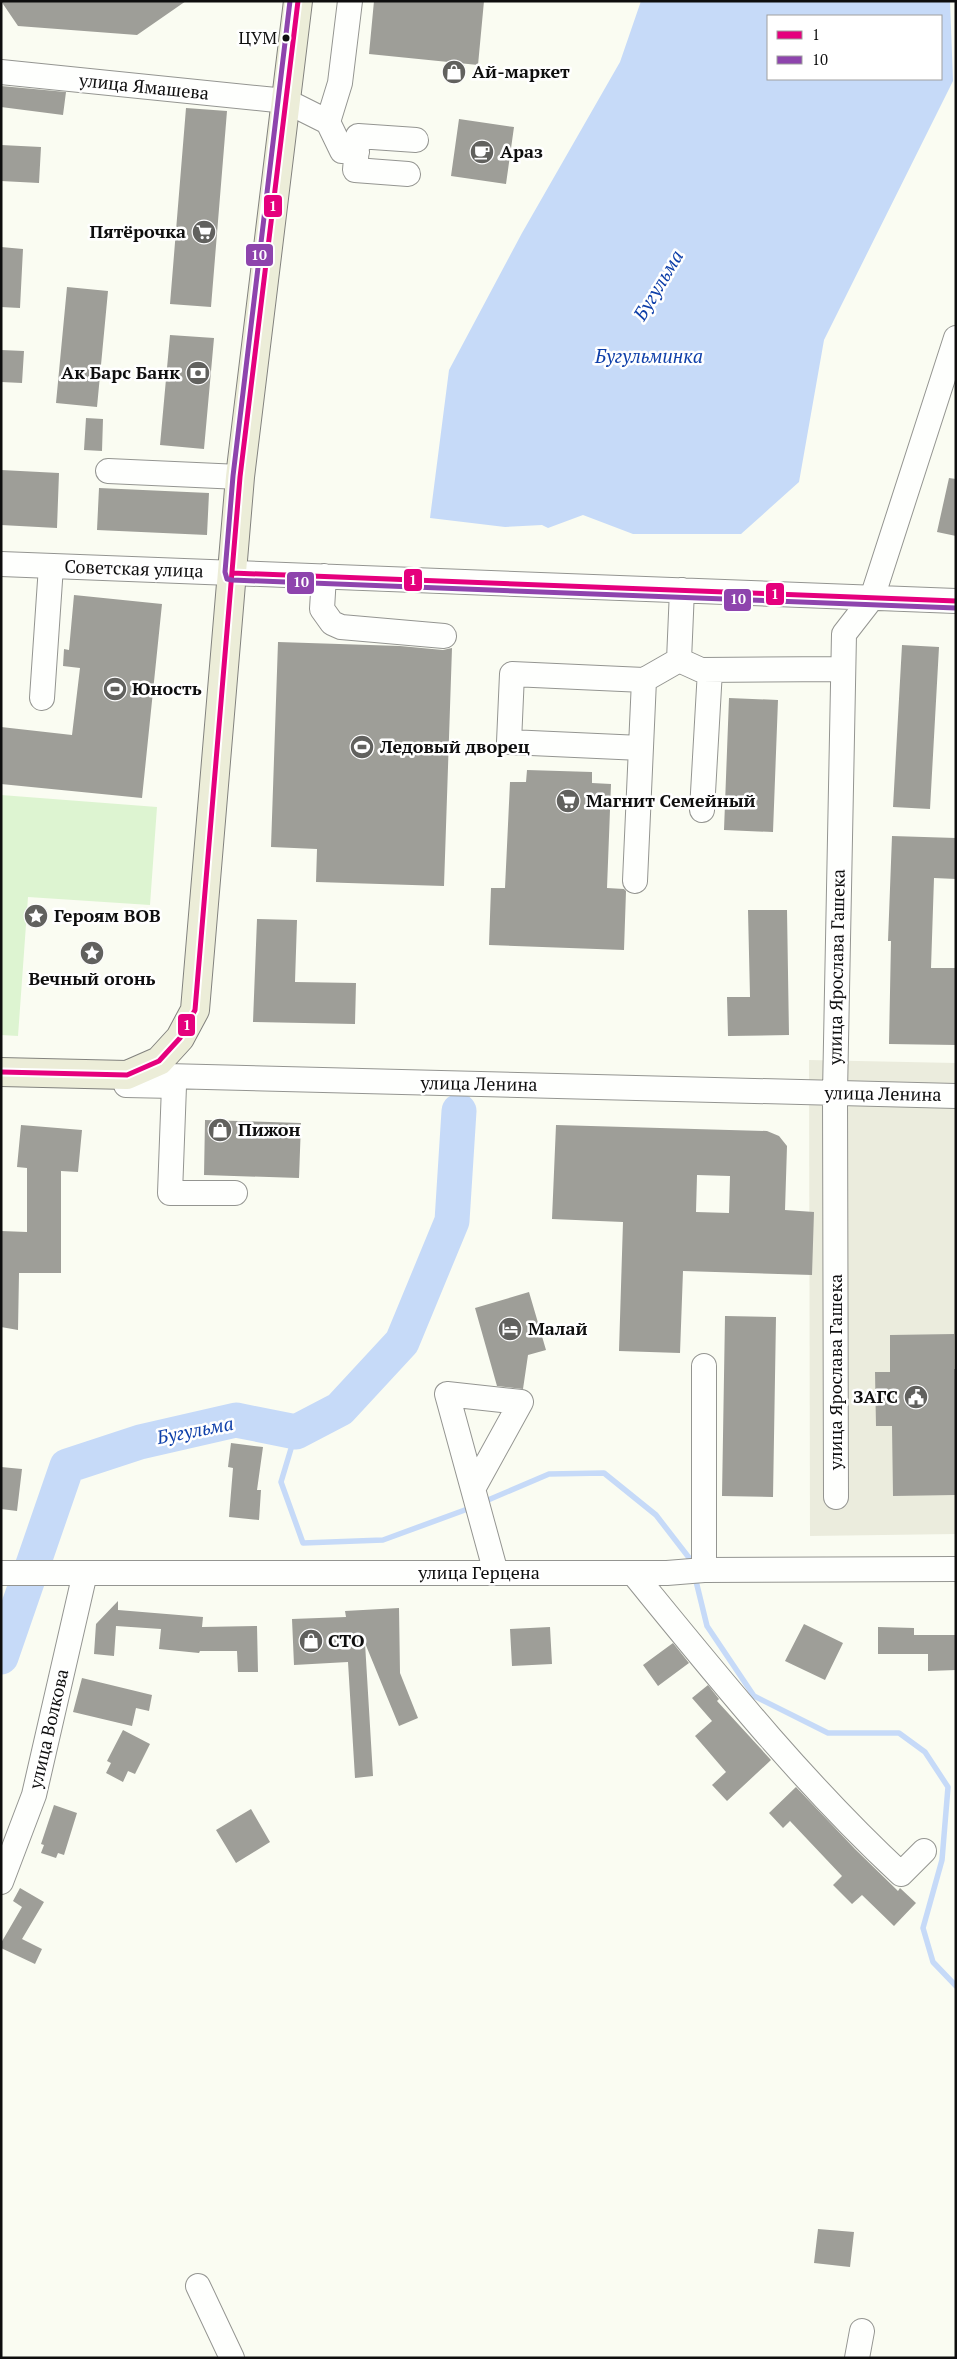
<svg xmlns="http://www.w3.org/2000/svg" width="957" height="2359" font-family="'PT Serif',serif">
<style>
.green{fill:#ddf4d1}
.plaza{fill:#ebecdd}
.water{fill:#c6daf8;fill-rule:evenodd}
.lines{fill:none;stroke-linecap:round;stroke-linejoin:round}
.stream{stroke:#c6daf8;stroke-width:5.5}
.river{stroke:#c6daf8;stroke-width:35}
.building{fill:#9e9e98;fill-rule:evenodd}
.minor-casing{stroke:#949591;stroke-width:26}
.major-casing{stroke:#82827e;stroke-width:30}
.minor{stroke:#fefffd;stroke-width:24}
.major{stroke:#ecedd8;stroke-width:28}
.bus-1-casing{stroke:#fff;stroke-width:9}
.bus-2-casing{stroke:#fff;stroke-width:9}
.bus-1{stroke:#e5007d;stroke-width:5}
.bus-2{stroke:#8e44ad;stroke-width:5}
.bus-dot{fill:#0e0e0e;stroke:#fff;stroke-width:2}
.labels{text-anchor:middle;stroke-width:5;stroke-linejoin:round;paint-order:stroke}
.bus-label{font-size:17px;fill:#0e0e0e;stroke:#fff;text-anchor:end}
.poi-label{font-size:18px;font-weight:bold;fill:#0e0e0e;stroke:#fff;text-anchor:start}
.street-label{font-size:18px;fill:#0e0e0e;stroke:#fff}
.water-label{font-size:19px;font-style:italic;fill:#0e3fa9;stroke:#fff}
.line-badge{stroke:#fff;stroke-width:2}
.badge-label{font-size:14px;text-anchor:middle;font-weight:bold;fill:#fff}
</style>
<rect width="100%" height="100%" fill="#fafcf2"/>
<path class="green" d="M1,795L157,807L150,905L28,897L18,1036L1,1035Z"/>
<path class="plaza" d="M809,1060L956,1063V1534L810,1536Z"/>
<path class="water" d="M641,1H950L953,81L824,340L799,482L741,534H633L583,515L548,528L542,525L505,527L430,518L449,370L522,233L620,62ZM768,16H941V79H768Z"/>
<g class="lines">
<path class="stream" d="M296,1432L281,1482L303,1543L383,1540L473,1507
M481,1503L549,1474L604,1473L656,1515L690,1559L692,1566
M695,1577L707,1626L754,1696L828,1733H899L925,1752L948,1787L942,1860L923,1928L933,1962L956,1986"/>
<path class="river" d="M1,1657L67,1466L140,1442L236,1420L296,1432L340,1409L402,1342L452,1221L459,1111"/>
</g>
<path class="building" d="M1,1H186L137,35L18,26Z
M374,1H484L478,65L369,54Z
M1,86L66,92L63,115L1,107Z
M186,108L227,111L211,307L170,304Z
M459,119L514,127L506,184L451,176Z
M1,145L41,147L39,183L1,181Z
M1,247L23,249L20,308L1,307Z
M67,287L108,291L97,407L56,403Z
M170,335L214,338L204,449L160,445Z
M1,350L24,351L22,383L1,382Z
M86,418L103,419L102,451L84,450Z
M1,470L59,473L57,528L1,525Z
M949,478L956,479V536L937,532Z
M99,488L209,493L207,535L97,530Z
M74,595L162,604L142,798L1,784V727L72,735L80,668L63,666L64,649L69,650Z
M278,642L400,646L443,650L452,648L444,886L316,882L317,849L271,847Z
M902,645L939,647L930,809L893,807Z
M729,698L778,700L773,832L724,830Z
M527,770L592,772V783L611,784L607,888L624,889L626,891L624,950L489,945L491,888H505L510,782H526Z
M892,836L956,838V879L934,878L931,968H956V1045L889,1044L891,941H888Z
M748,910H787L789,1035L728,1036L727,997H750Z
M257,919L297,920L295,982L356,983L355,1024L253,1022Z
M205,1120L301,1123L299,1178L204,1175Z
M21,1125L82,1130L78,1172L61,1171V1273H19L18,1330L1,1327V1231L27,1232V1168L17,1167Z
M556,1125L767,1131L779,1136L787,1146L785,1210L814,1212L812,1275L683,1271L680,1353L619,1351L623,1222L552,1219ZM697,1175L730,1176L729,1213L696,1212Z
M529,1292L546,1350L528,1355L523,1389L497,1386L475,1308Z
M725,1316L776,1317L773,1497L722,1496Z
M954,1334V1369H956L955,1495L893,1496L892,1426H876L875,1372H890V1335Z
M231,1443L263,1447L257,1490H261L259,1520L229,1517L233,1468L228,1467Z
M1,1467L22,1469L17,1511L1,1509Z
M118,1601V1610L203,1617L202,1627L257,1626L258,1672H238L237,1651H200L199,1653L159,1649L161,1629L116,1626L114,1656L94,1654L96,1624Z
M399,1608L400,1673L418,1718L399,1726L365,1643L373,1776L355,1778L348,1662L294,1665L292,1619L346,1617L345,1611Z
M804,1624L843,1643L825,1680L785,1661Z
M550,1627L552,1664L512,1666L510,1629Z
M878,1627L914,1628V1635H956V1670L928,1671V1654H878Z
M673,1643L689,1663L658,1686L643,1665Z
M82,1678L152,1695L149,1711L136,1708L132,1726L73,1712Z
M708,1685L719,1699L717,1701L771,1760L727,1801L712,1785L726,1772L695,1736L712,1721L692,1698Z
M123,1730L150,1744L135,1774L128,1771L123,1782L106,1773L111,1763L107,1761Z
M796,1787L855,1849L898,1891L900,1888L916,1903L894,1926L862,1895L852,1904L833,1885L842,1876L790,1821L783,1828L769,1813Z
M54,1805L77,1813L64,1855L58,1853L56,1858L41,1853L44,1845L41,1844Z
M251,1809L270,1842L236,1863L216,1830Z
M20,1888L44,1902L22,1939L42,1949L35,1964L1,1948V1943L22,1907L13,1901Z
M818,2229L854,2232L850,2267L814,2263Z"/>
<g class="lines">
<g class="minor-casing">
<path id="minor" d="M1,72L286,101L328,122L342,151L357,152
M328,122L340,83L350,1
M408,174L355,170L358,136L416,140
M108,471L240,477
M1,564L956,601
M324,576L322,609L332,623L341,627L444,636
M679,660L701,670L843,669
M42,698L51,566
M641,748L509,742L512,674L644,680L679,660L682,590
M702,810L710,670
M635,881L644,680
M235,1193H170L174,1086L126,1085L127,1075L956,1096
M704,1366V1570
M473,1489L521,1402L447,1394L496,1573
M836,1497L835,1093L844,634L872,598L956,338
M1,1573H667L704,1570L956,1569
M633,1573C718,1677 802,1782 901,1874L924,1851
M1,1882L34,1795L85,1573
M198,2286L232,2358
M857,2358L862,2331"/>
</g>
<g class="major-casing">
<path id="major" d="M1,1072L127,1075L159,1061L180,1038L195,1010L240,477L298,1"/>
</g>
<use href="#minor" class="minor"/>
<use href="#major" class="major"/>
<g class="bus-1-casing">
<path id="bus-1" d="M232,573L956,601
M1,1072L127,1075L159,1061L180,1038L195,1010L240,477L298,1"/>
</g>
<g class="bus-2-casing">
<path id="bus-2" d="M290,1L233,476L225,572L227,579L232,580L956,608"/>
</g>
<use href="#bus-1" class="bus-1"/>
<use href="#bus-2" class="bus-2"/>
</g>
<defs>
<g id="shop-disc" transform="scale(1.25)"><circle r="9.5" fill="#61615e" stroke="#fff"/><path d="M-5-2.5h2.3a2.7 3.5 0 0 1 5.4 0H5L5.5 6h-11ZM-1.5-2.5h3a1.5 2.3 0 0 0-3 0Z" fill="#fff"/></g>
<g id="cafe-disc" transform="scale(1.25)"><circle r="9.5" fill="#61615e" stroke="#fff"/><path d="M-5.5-4.5H6V0H3Q3 3.5 0 3.5H-2.5Q-5.5 3.5-5.5 0ZM3-3.2v2h1.7v-2ZM-6 4.5H4V6H-6Z" fill="#fff"/></g>
<g id="supermarket-disc" transform="scale(1.25)"><circle r="9.5" fill="#61615e" stroke="#fff"/><path d="M-6-5.5h2.5l.6 2H6L4.5 2H-2.5L-4.4-4H-6ZM-1.5 3.2a1.3 1.3 0 1 0 .1 0ZM3 3.2a1.3 1.3 0 1 0 .1 0Z" fill="#fff"/></g>
<g id="bank-disc" transform="scale(1.25)"><circle r="9.5" fill="#61615e" stroke="#fff"/><path d="M-6-4H6V4H-6ZM0-2.3a2.3 2.3 0 1 0 0 4.6a2.3 2.3 0 1 0 0-4.6Z" fill="#fff"/></g>
<g id="stadium-disc" transform="scale(1.25)"><circle r="9.5" fill="#61615e" stroke="#fff"/><path d="M0-5a6.5 5 0 1 0 0 10a6.5 5 0 1 0 0-10ZM-3.5-1.8h7v3.6h-7Z" fill="#fff"/></g>
<g id="sight-disc" transform="scale(1.25)"><circle r="9.5" fill="#61615e" stroke="#fff"/><path d="M0-6L1.8-2.2L6-1.7L2.9 1.2L3.7 5.4L0 3.3L-3.7 5.4L-2.9 1.2L-6-1.7L-1.8-2.2Z" fill="#fff"/></g>
<g id="hotel-disc" transform="scale(1.25)"><circle r="9.5" fill="#61615e" stroke="#fff"/><path d="M-6-4.5h1.5V1H6V5H4.5V3h-9V5H-6ZM-4 0a1.8 1.8 0 1 1 3.6 0ZM.5 0V-2.5h3Q6-2.5 6 0Z" fill="#fff"/></g>
<g id="civic-disc" transform="scale(1.25)"><circle r="9.5" fill="#61615e" stroke="#fff"/><path d="M-.6-6.5H3V-4.5H.6V-3L4-1V1h2V6H-6V1h2V-1L-.6-3ZM-1.2 2.5V6h2.4V2.5Z" fill="#fff"/></g>
</defs>
<g fill-rule="evenodd">
<use href="#shop-disc" x="454" y="72"/>
<use href="#cafe-disc" x="482" y="152"/>
<use href="#supermarket-disc" x="204" y="232"/>
<use href="#bank-disc" x="198" y="373"/>
<use href="#stadium-disc" x="115" y="689"/>
<use href="#stadium-disc" x="362" y="747"/>
<use href="#supermarket-disc" x="568" y="801"/>
<use href="#sight-disc" x="36" y="916"/>
<use href="#sight-disc" x="92" y="953"/>
<use href="#shop-disc" x="220" y="1130"/>
<use href="#hotel-disc" x="510" y="1329"/>
<use href="#civic-disc" x="916" y="1397"/>
<use href="#shop-disc" x="311" y="1641"/>
</g>
<circle class="bus-dot" cx="286" cy="38" r="4.5"/>
<g class="labels">
<g class="bus-label">
<text x="277" y="44">ЦУМ</text>
</g>
<g class="poi-label">
<text x="472" y="78">Ай-маркет</text>
<text x="500" y="158">Араз</text>
<text x="186" y="238" text-anchor="end">Пятёрочка</text>
<text x="180" y="379" text-anchor="end">Ак Барс Банк</text>
<text x="132" y="695">Юность</text>
<text x="380" y="753">Ледовый дворец</text>
<text x="586" y="807">Магнит Семейный</text>
<text x="54" y="922">Героям ВОВ</text>
<text x="92" y="985" text-anchor="middle">Вечный огонь</text>
<text x="238" y="1136">Пижон</text>
<text x="528" y="1335">Малай</text>
<text x="898" y="1403" text-anchor="end">ЗАГС</text>
<text x="328" y="1647">СТО</text>
</g>
<g class="street-label">
<text transform="translate(144 87) rotate(6)" y="6">улица Ямашева</text>
<text transform="translate(134 569) rotate(2)" y="6">Советская улица</text>
<text transform="translate(837 967) rotate(-89)" y="6">улица Ярослава Гашека</text>
<text transform="translate(479 1084) rotate(1)" y="6">улица Ленина</text>
<text transform="translate(883 1094) rotate(1)" y="6">улица Ленина</text>
<text transform="translate(836 1372) rotate(-90)" y="6">улица Ярослава Гашека</text>
<text x="479" y="1579">улица Герцена</text>
<text transform="translate(49 1729) rotate(-77)" y="6">улица Волкова</text>
</g>
<g class="water-label">
<text transform="translate(658 285) rotate(-59)" y="7">Бугульма</text>
<text x="649" y="363">Бугульминка</text>
<text transform="translate(195 1430) rotate(-11)" y="7">Бугульма</text>
</g>
</g>
<g class="line-badge">
<rect x="263" y="194" width="20" height="24" rx="5" fill="#e5007d"/>
<rect x="245" y="243" width="29" height="24" rx="5" fill="#8e44ad"/>
<rect x="403" y="568" width="20" height="24" rx="5" fill="#e5007d"/>
<rect x="286" y="571" width="29" height="24" rx="5" fill="#8e44ad"/>
<rect x="765" y="582" width="20" height="24" rx="5" fill="#e5007d"/>
<rect x="723" y="588" width="29" height="24" rx="5" fill="#8e44ad"/>
<rect x="177" y="1013" width="19" height="24" rx="5" fill="#e5007d"/>
</g>
<g class="badge-label">
<text x="273" y="211">1</text>
<text x="259" y="260">10</text>
<text x="413" y="585">1</text>
<text x="301" y="587">10</text>
<text x="775" y="599">1</text>
<text x="738" y="604">10</text>
<text x="187" y="1030">1</text>
</g>
<rect width="957" height="2359" fill="none" stroke="#0e0e0e" stroke-width="5"/>
<rect x="767" y="15" width="175" height="65" fill="#ffffff" stroke="#9f9f9f"/>
<rect x="777" y="31" width="25" height="8" fill="#e5007d" stroke="#9f9f9f"/>
<text x="812" y="40" font-size="15" fill="#0e0e0e">1</text>
<rect x="777" y="56" width="25" height="8" fill="#8e44ad" stroke="#9f9f9f"/>
<text x="812" y="65" font-size="15" fill="#0e0e0e">10</text>
</svg>
